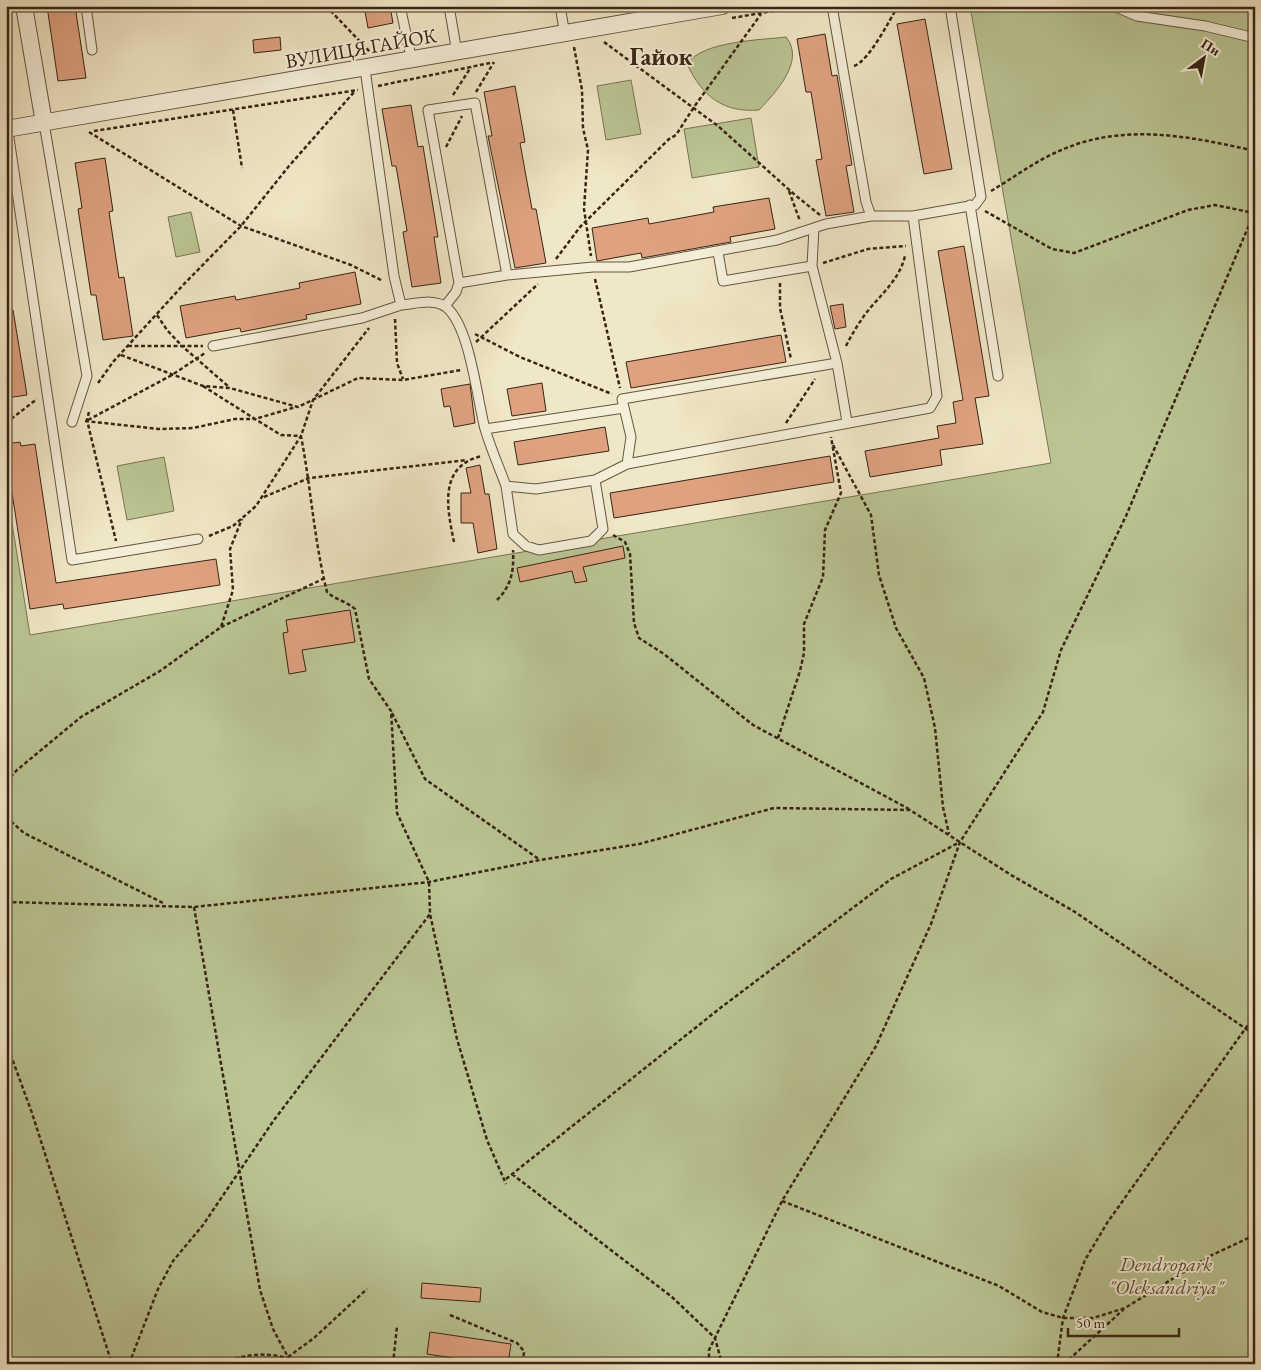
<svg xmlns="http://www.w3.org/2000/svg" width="1261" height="1370" font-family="'EB Garamond',serif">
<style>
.green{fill:#bbc594;stroke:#7a7454}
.building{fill:#dfa281;stroke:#382414}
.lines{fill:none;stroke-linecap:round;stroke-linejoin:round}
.service-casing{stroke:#665540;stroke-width:11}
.minor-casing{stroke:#665540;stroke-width:18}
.path{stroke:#382414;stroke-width:2.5;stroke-dasharray:4 2.5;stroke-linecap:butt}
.service{stroke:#f5efda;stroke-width:9}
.minor{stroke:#f5efda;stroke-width:16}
.labels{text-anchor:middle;stroke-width:4;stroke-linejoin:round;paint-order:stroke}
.street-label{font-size:20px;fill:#382414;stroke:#f5efda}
.park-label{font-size:20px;font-style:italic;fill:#594c34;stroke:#f5efda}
.district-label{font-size:25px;font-weight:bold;fill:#382414;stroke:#f5efda}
</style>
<rect width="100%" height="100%" fill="#f0e7c6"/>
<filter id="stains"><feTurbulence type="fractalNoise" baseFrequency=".004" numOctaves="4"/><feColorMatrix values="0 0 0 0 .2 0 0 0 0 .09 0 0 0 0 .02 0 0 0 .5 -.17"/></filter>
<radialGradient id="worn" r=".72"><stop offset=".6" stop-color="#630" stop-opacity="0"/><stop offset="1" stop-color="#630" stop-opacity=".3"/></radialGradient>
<path class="green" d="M970,6H1255V1364H6V486L30,635L1051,463Z
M786,37C806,61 775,93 759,110C723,113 702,96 687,64C702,41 761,40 786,37Z
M631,80L641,134L606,140L597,86Z
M751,118L759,167L692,178L684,129Z
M191,212L200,252L176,257L168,217Z
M164,457L174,511L127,520L117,466Z"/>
<path class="building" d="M47,6H75L86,78L58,81Z
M364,6H390L393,23L368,28Z
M925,19L952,169L924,174L897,24Z
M825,34L832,76L837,75L852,165L846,166L854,212L826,216L816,160L822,159L811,92H806L797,39Z
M280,37L281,50L254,53L253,40Z
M515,86L525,142L520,143L532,209H536L546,263L515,268L488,136H492L484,92Z
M411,105L418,147L423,146L438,237H434L441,283L412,287L403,232L407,231L396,166H392L382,109Z
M105,158L113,211L109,212L119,278L124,277L133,336L103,340L96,295H91L78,209L82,208L75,163Z
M769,198L775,229L730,237L731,242L725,243L642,258L641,253L597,261L592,228L648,218L649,224L714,212L713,207Z
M964,246L989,396L975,398L983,444L940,450L942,465L870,477L865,451L939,438L937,426L956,423L953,402L963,400L938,251Z
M355,272L361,304L306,315L307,319L241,332L240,328L186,338L180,306L235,296L236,300L300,288L299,283Z
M843,304L846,327L835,329L830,306Z
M6,310H13L27,395L6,398Z
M781,335L786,362L631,388L626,362Z
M542,383L546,411L512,416L507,389Z
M470,384L475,423L454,427L450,406L444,407L441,389Z
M605,427L609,451L518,465L514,442Z
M20,442L21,446L35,444L56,583L216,559L220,585L64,609L63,604L30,609L6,454V444Z
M830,456L834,482L614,518L610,493Z
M480,465L485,494H489L497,549L478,553L473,523H461V493H471L466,468Z
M623,546L625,558L583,567L587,581L575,583L572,571L520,582L517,568Z
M350,610L355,642L302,650L306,671L289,674L283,633L288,632L286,620Z
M422,1283L481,1288L480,1302L421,1298Z
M430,1332L511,1344L508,1364H491L427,1354Z"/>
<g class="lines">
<g class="service-casing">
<path id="service" d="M86,6L92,50
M400,6L412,61
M449,6L457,53
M560,6L565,35
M832,6L866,202L871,216H913
M1114,6L1137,16L1205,26L1255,38
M365,69L394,276L401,305C415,304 434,298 446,307C470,326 477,399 485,429C491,449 499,467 506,486L536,489L595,480L627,464
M6,118L72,560L198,539
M44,123L87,376L72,422
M970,205L998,376
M718,252L723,281L812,266L814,228
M812,266L837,363
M459,283L507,275L593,267H629L777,240L826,224L871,216
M445,306L456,292L459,283L428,110L475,103L507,275
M213,346L362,318L401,305
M847,422L837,363L622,399L631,437L627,464L930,408L937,396L913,216L975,205L981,197L950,6
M485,429L624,408
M506,486L513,534L526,546L539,550L591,541L603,529L595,480"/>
</g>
<g class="minor-casing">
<path id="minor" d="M24,6L44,123
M6,129L722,6"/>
</g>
<path class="path" d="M326,6L370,52
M732,18L802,6
M604,42L718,126L795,195L820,215
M574,47L582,90L583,128L588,150L584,209L591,256
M854,66C869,61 889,21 898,6
M378,86L490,63
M476,92L494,62
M453,95L471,67
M233,110L242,168
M94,131L358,90
M89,132L241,226L351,265L383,281
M446,147L462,116
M789,191L800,221
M991,191C1013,178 1034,162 1057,152C1121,122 1189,136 1255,151
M985,211L1052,249L1074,253L1188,210L1215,205L1254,213
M556,259L580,227L669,139L676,135L694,107L761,14
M823,263L868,249L906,246
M595,279L620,388
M780,283V308L791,359
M157,315L167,330L182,346H203
M395,319L397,363L403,379
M475,334L520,357L612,394
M476,342L538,284
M128,346H182L229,387
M846,346C853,332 861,319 871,307C885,291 900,277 905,256
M121,355L203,386L230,388L298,407L358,378L403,380L461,370
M98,383L113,362L184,284L241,226L289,166L355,91
M203,386L255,419L296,407
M89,412L87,420L116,541
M88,420L172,375L205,353
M85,421L159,429L193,428L235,419H255L281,435L301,436C311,488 314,540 327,592C336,600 346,601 355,609L369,679L391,711L397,813L429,882L430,914L457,1039L487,1140L506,1184
M6,423L37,399
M786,423L815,379
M833,445L871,515L879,575L896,628L924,678L935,728L943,807L949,834
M264,497L309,478L467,460
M613,535L625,542L630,554L634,623L639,638L664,654L753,725L909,809
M209,536L233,526L256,506L301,436L313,400L369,328
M454,542C447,508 438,466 482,456
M497,600C512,585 514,570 513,550
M221,627L323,579
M392,713L425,779L540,860
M778,738L800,671L804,653V624L823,577L825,530L841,493L831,437
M6,782L17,770L81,717L160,671L221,627L233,590L230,549L242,519
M6,817L24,833L165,904
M6,902L194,907L429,882L540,860L639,844L774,808L910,810L1011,875L1075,912L1255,1035
M194,907L260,1290L273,1329L288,1357L314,1338L367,1289
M6,1042L32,1113L112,1364
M512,1174L672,1297L715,1338L722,1364
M506,1179L719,1009L891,879L958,843
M782,1201L999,1286L1042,1312L1063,1318H1093L1125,1308L1208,1257L1255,1235
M450,1315L517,1343L524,1351L523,1364
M129,1364L158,1289L173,1261L203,1225L274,1120L430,914
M223,1364C250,1350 278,1353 306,1364
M393,1364L397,1326
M709,1364V1350L782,1201L876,1046L931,924L960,842L1043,712L1061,650L1126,516L1255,211
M1057,1364L1063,1318L1085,1260L1107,1223L1255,1015
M1064,1364L1124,1309"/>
<use href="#service" class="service"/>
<use href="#minor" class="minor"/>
</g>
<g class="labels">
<g class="street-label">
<text transform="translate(361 48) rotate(-10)" y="7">ВУЛИЦЯ ГАЙОК</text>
</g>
<g class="park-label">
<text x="1166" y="1271">Dendropark<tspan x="1166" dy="23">"Oleksandriya"</tspan></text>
</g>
<g class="district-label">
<text x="661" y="65">Гайок</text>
</g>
</g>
<rect width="1261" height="1370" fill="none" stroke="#f0e7c6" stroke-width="25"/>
<rect x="8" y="8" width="1246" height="1355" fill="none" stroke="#382414" stroke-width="2.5"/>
<rect x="12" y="12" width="1236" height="1345" fill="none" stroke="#382414"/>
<g transform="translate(1204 58) rotate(32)" stroke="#f5efda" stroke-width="4" paint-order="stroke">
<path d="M0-4L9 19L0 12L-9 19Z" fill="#382414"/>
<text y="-8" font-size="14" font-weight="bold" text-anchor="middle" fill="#382414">Пн</text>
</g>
<path d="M1068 1328v8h111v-8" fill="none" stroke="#382414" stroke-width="2.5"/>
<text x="1076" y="1328" font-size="15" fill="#382414" stroke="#f5efda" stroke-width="4" paint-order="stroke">50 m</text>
<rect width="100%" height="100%" filter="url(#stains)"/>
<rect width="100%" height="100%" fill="url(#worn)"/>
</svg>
